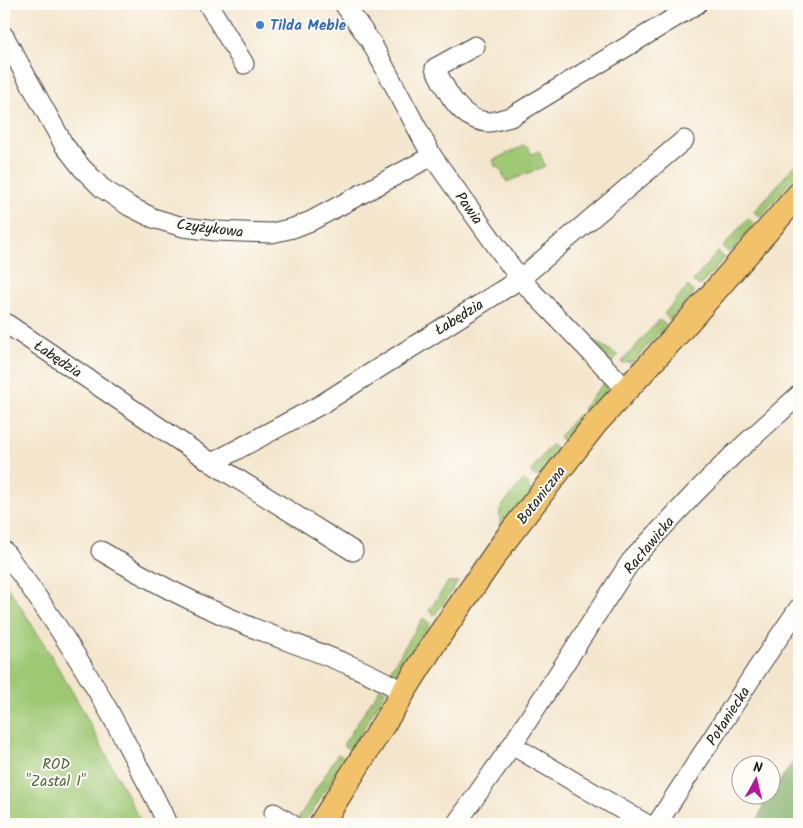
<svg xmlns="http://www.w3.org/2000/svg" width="803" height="828" font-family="Kalam,sans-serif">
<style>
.green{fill:#9fc874;stroke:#5e7248}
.forest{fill:#7fac66;stroke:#4e6441}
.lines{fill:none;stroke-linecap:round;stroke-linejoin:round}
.minor-casing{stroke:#3c3a37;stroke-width:21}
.major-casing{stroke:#3c3a37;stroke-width:26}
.minor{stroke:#fff;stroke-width:19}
.major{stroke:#f2c26a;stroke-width:24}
.shop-dot{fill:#3f7fe0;stroke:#fdfcf7;stroke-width:2}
.labels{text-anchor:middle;stroke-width:4;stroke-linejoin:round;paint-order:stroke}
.shop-label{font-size:15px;font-weight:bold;fill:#366cbe;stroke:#fdfcf7;text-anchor:start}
.street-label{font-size:15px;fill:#1c1c1c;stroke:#fdfcf7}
.park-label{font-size:15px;fill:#50613f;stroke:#fdfcf7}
</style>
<rect width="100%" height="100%" fill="#fdfcf7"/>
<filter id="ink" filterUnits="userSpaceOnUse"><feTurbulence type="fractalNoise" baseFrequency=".02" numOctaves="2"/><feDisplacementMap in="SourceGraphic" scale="10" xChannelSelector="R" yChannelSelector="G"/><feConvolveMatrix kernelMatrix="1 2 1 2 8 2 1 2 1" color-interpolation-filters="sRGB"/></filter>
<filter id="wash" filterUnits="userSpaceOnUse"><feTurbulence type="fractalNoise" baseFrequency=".0096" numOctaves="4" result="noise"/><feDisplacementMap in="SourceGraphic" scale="20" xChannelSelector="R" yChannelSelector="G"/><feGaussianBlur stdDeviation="1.12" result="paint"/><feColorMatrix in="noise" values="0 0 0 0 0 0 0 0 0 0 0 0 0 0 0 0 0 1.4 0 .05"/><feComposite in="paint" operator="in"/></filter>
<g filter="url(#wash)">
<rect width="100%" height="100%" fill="#f4e6cd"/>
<path class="green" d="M523,146L527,147L532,154L539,151L545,166L507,182L499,167L496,168L493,160Z
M799,160V172L760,217L754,212Z
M748,218L754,224L730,253L723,247Z
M718,252L724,257V259L700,286L693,281Z
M688,286L694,293L670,320L664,314Z
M659,320L666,325L633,362L621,363Z
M576,325L597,343L618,355L612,363Z
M604,383L607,389L589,413L584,410L583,408Z
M577,415L582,419V421L567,441L562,440L559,437Z
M551,445L555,447L558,454L542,477L535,476L530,472Z
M523,480L528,484L531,492L500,532V509Z
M4,581L41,639L80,705L142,824H4Z
M448,582H458L435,615L429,611Z
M423,618L430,624L393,680L386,677Z
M380,688L386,691L350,750L343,745Z
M338,754L345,758L341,764L314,809L302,824H298L296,822Z"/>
<path class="forest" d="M799,753V824H756L764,804Z"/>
</g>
<g filter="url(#ink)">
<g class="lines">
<g class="minor-casing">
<path id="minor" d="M208,4L244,64
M344,4L371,42L432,156L520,279L626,389
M4,36L64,145L82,168L102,188L129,206L153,218L183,227L216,231L272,233L293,228L311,221L432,156
M475,46L435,68C446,90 459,120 488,122C495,122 504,118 511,117L697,4
M4,322L212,463L353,551
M212,463L322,404L520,279L684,140
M4,551C55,619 100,690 138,766C148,785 159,804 167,824
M101,551C145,578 191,602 239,622C293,645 352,661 403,692
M512,745L646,824
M274,813L291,824
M456,824L512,745L631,561L696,492L733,455L799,395
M657,824L759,666L799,608"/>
</g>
<g class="major-casing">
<path id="major" d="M321,824L436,640L506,539L595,424L679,332L799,194"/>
</g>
<use href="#minor" class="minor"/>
<use href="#major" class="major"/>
</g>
</g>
<circle class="shop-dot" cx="260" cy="25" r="5"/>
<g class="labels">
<g class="shop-label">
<text x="270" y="30">Tilda Meble</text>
</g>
<g class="street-label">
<text transform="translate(469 208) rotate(54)" y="5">Pawia</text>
<text transform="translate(210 228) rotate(7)" y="5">Czyżykowa</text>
<text transform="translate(459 317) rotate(-32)" y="5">Łabędzia</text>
<text transform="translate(58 359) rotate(34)" y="5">Łabędzia</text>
<text transform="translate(541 495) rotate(-52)" y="5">Botaniczna</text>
<text transform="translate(649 545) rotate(-50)" y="5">Racławicka</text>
<text transform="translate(728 716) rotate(-57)" y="5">Połaniecka</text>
</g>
<g class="park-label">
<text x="56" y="769">ROD<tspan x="56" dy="17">"Zastal I"</tspan></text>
</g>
</g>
<rect width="803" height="828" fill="none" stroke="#fdfcf7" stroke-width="20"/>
<g transform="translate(756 780) rotate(8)"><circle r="24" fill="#fdfcf7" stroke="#a3a29f"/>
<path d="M0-4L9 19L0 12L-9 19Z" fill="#b5179e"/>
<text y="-8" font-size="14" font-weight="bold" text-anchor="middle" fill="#1c1c1c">N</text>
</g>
</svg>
